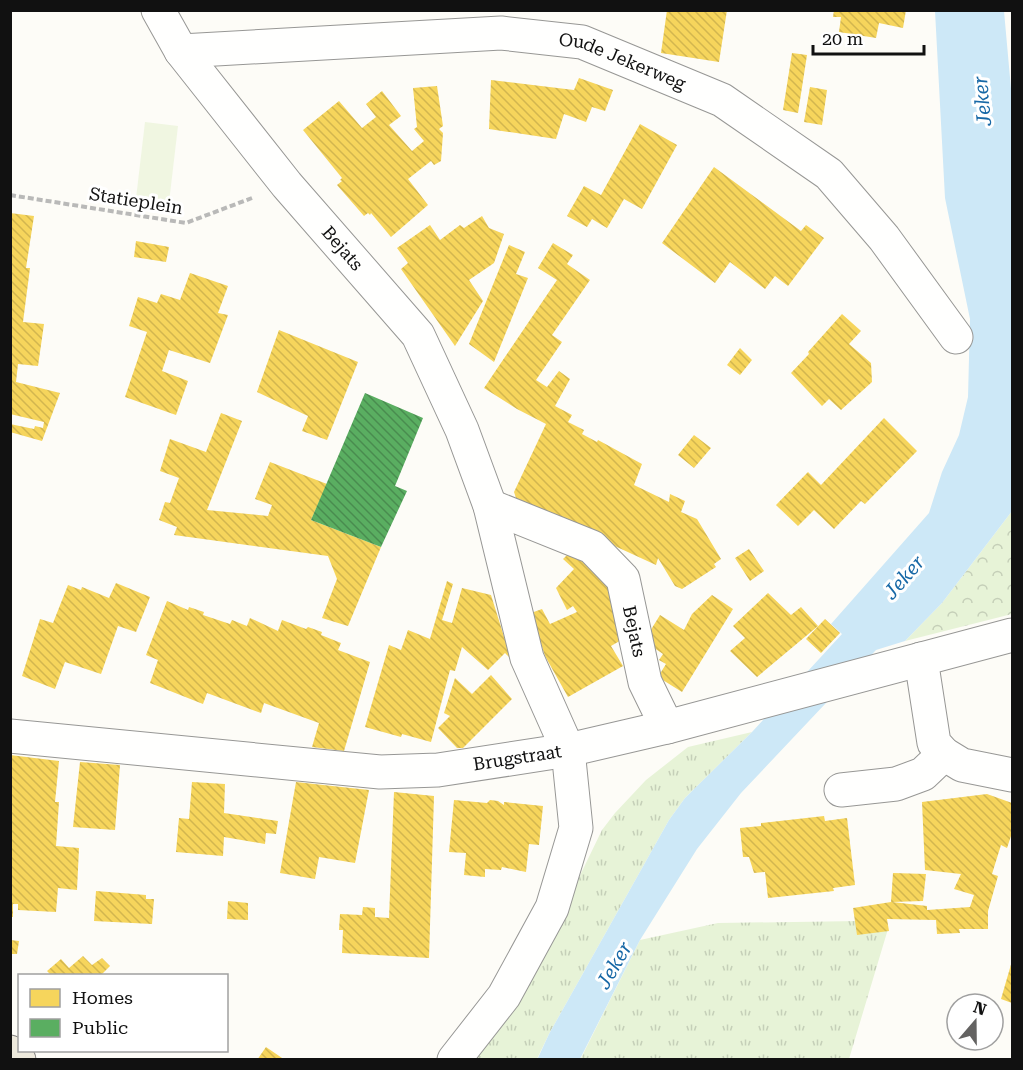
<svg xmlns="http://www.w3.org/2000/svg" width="1023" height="1070" font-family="'Roboto Serif',serif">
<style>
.grass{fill:url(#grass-tufts)}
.park{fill:url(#park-crowns)}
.pitch{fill:#f0f6e1}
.water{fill:#cde8f7}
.homes{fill:url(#homes-back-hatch)}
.public{fill:url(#public-back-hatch)}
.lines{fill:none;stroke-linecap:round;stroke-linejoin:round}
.minor-casing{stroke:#979795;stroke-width:35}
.major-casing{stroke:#858482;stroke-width:35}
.path{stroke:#b9b9b8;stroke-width:4;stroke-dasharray:6 3;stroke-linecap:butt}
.minor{stroke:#fffffe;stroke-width:33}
.major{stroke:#ede9dc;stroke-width:33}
.labels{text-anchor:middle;stroke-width:6;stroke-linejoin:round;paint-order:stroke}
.street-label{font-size:18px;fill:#111;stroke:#fff}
.water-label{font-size:20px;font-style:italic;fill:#1768a6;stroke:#fff}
</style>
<defs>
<pattern id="grass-tufts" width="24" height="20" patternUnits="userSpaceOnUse" patternTransform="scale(1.5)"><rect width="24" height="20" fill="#e7f3d7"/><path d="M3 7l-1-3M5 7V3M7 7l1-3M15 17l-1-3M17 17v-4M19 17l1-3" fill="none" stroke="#c5cfb8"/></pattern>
<pattern id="park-crowns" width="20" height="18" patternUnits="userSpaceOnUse" patternTransform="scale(1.5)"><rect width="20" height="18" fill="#e7f3d7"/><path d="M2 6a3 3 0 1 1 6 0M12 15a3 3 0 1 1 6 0" fill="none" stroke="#c5cfb8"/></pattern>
<pattern id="homes-back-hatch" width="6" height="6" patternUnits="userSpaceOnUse" patternTransform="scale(1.5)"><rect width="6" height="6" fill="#f6d55c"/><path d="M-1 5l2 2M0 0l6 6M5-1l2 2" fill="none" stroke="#d2b64f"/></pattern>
<pattern id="public-back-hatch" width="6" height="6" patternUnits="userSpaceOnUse" patternTransform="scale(1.5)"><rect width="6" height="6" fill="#5aae61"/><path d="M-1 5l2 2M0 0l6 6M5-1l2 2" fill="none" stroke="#498c4f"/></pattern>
</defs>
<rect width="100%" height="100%" fill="#fdfcf7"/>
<path class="grass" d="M752,732L685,798L669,820L549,1034L537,1059L474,1060L539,960L602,830L615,813L646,780L688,747Z
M859,921L888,929L849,1059L580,1060L640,940L718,923Z"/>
<path class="park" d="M1012,511V614L905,641L942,603Z"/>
<path class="pitch" d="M145,122L178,126L168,211L135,207Z"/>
<path class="water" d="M935,11H1004L1012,100V511L942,603L905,641L876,650L741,793L697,849L640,940L580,1059L537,1060L549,1034L669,820L685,798L752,732L842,634L831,624L929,513L942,472L959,435L968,397L970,319L945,198Z"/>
<path class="homes" d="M667,10H727L719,62L661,53Z
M834,10H906L903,28L879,23L876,38L839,32L841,17H833Z
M792,53L807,55L798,113L783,110Z
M579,78L613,90L605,111L592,107L586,122L564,114L556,139L489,129L491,80L574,90Z
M437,86L443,126L439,129L443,133L441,161L434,165L431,161L408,179L428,205L391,237L371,213L370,215L368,213L364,216L337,185L342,181L340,180L342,178L303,130L339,101L362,128L376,117L366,104L382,91L401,116L389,125L412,151L424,141L414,129L417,127L413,88Z
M810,87L827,90L822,125L804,122Z
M640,124L677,145L642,209L624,199L607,228L592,219L587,227L567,216L584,186L601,195Z
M714,167L801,231L806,225L824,238L788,286L775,276L765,289L730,262L715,283L662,243Z
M10,213L34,216L26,268H30L23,322L44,324L38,366L18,364L16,382L60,393L42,441L10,432V424L34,429L35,426L43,428L44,422L10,414Z
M482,216L489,228L504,234L494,263L469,280L483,301L455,346L401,269L408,263L397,248L430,225L440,240L460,225L464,228Z
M136,241L169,247L166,262L134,257Z
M553,243L573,255L567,264L590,280L552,335L562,342L536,380L547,387L559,371L570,379L555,406L572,415L568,422L584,430L582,434L597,442L598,440L642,464L634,485L669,502L670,494L685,501L681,512L697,519L721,559L714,564L716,567L682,589L675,586L658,558L656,565L517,501L514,492L546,424L517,409L484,388L557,280L538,268Z
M509,245L525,252L516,274L528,278L494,362L469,344Z
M190,273L228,286L218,313L228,315L210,363L169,350L162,371L188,381L176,415L125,397L147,332L129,326L138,297L157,303L161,294L180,300Z
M842,314L861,331L849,344L871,363L872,382L841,410L829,399L822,406L791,373L809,354L808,352Z
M279,330L358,362L327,440L302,431L308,416L257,392Z
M740,348L752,360L740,375L727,365Z
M221,413L242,421L207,510L268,516L272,505L255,499L270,462L327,484L311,520L381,547L348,626L322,618L337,579L328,556L174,535L177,527L159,520L165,502L170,503L179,478L160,471L170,439L206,452Z
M884,418L917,451L865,504L861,501L834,529L814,510L798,526L776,505L808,472L821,485Z
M694,435L711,448L694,468L678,455Z
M749,549L764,571L750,581L735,558Z
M572,550L606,583L614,602L623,639L611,646L623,666L568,697L545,656L531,613L542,609L550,624L577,612L573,606L567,610L556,588L574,569L563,559Z
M447,581L453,584L442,620L452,623L462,588L491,595L511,659L505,653L488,670L462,647L455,671L450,670L431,742L402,734L401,737L365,727L389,645L401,650L408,630L430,639Z
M116,583L150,597L136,632L118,626L101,674L65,662L55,689L22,676L40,619L53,623L68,585L81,590L82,587L109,598Z
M768,593L791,615L801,607L818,626L757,677L730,651L745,638L733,626Z
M712,595L733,609L682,692L658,677L666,664L659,660L663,654L644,641L660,615L684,630L692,614Z
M167,601L188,610L189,607L204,612L203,615L230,624L232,620L247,626L250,618L278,631L282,620L306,629L308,627L322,632L321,635L341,643L338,650L370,662L344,751L312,747L319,723L264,703L261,713L207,693L203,704L150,683L158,660L146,655Z
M825,619L840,633L821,653L806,639Z
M491,675L512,699L463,748H457L438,728L450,716L444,713L455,678L472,694Z
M10,755L59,761L55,802H59L56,846L79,848L77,890L58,888L56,912L18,910V904H13V917H10Z
M80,762L120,765L115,830L73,827Z
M192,782L225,784L224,813L278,821L276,834L266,833L265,844L224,837L223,856L176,852L179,818L189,819Z
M296,782L369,790L355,863L319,857L315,879L280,873Z
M394,792L434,796L429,958L342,953L343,930H339L340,914L362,915L363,907L375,908V917L389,918Z
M987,794L1012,803V836H1011L1007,848L1001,845L992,874L998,876L988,911V929H959L960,933L937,934L936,920L887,919L889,931L857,935L853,908L891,902L893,873L926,874L923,901L892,902L927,906V910L970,907L974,895L954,889L961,874L925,870L922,802Z
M454,800L487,803L490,800L498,801L504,805V802L543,806L539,845L529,844L526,872L502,867L501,870L485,869V877L464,875L466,853L449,852Z
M824,816L825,821L847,818L855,885L833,888L834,891L768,898L765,872L754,873L749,857H743L740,828L761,826V823Z
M96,891L146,895V899H154L152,924L94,921Z
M228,901L248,903V920L227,919Z
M10,940L19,941L17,954H10Z
M83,956L92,965L102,958L110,966L100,976H52L47,971L61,959L69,968Z
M1012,961V1003L1001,999Z
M266,1047L285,1060H257Z"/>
<path class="public" d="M365,393L423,418L395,486L407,491L381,547L311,520Z"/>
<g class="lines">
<g class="minor-casing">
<g id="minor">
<path id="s1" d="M158,10L181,51L287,185L418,335L462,430L490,506L527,658L568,750L576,828L552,908L504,996L454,1060"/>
<path id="s2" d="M181,51L501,33L582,42L722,100L829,174L884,238L956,337"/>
<path id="s3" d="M490,506L592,547L623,579L645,682L667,727"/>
<path d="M921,659L934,743L944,754L962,765L1012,775"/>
<path id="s4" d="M10,736L380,772L438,770L568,750L667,727L1012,635"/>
<path d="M841,790L896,784L923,774L944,754"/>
</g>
</g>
<g class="major-casing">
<path id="major" d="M10,1052L19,1060"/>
</g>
<path class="path" d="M10,195L186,223L252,198"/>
<use href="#minor" class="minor"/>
<use href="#major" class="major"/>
</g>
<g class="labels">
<g class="street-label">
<text dy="6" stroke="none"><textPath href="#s2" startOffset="446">Oude Jekerweg</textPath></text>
<text transform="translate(136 201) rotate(9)" y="6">Statieplein</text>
<text dy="6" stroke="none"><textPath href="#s1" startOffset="302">Bejats</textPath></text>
<text dy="6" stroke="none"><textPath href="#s3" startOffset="208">Bejats</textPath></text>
<text dy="6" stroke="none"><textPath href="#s4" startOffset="510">Brugstraat</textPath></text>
</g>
<g class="water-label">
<text transform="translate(982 101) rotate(-95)" y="7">Jeker</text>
<text transform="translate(904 577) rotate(-49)" y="7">Jeker</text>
<text transform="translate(614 965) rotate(-60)" y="7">Jeker</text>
</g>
</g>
<rect width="1023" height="1070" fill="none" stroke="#111111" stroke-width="24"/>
<rect x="18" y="974" width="210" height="78" fill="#ffffff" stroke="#a0a0a0" stroke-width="1.5"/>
<rect x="30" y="989" width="30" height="18" fill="#f6d55c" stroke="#a0a0a0" stroke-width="1.5"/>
<text x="72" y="1004" font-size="18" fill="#111111">Homes</text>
<rect x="30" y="1019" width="30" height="18" fill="#5aae61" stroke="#a0a0a0" stroke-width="1.5"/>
<text x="72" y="1034" font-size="18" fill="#111111">Public</text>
<g transform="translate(975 1022) rotate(20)"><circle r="28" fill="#ffffff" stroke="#a0a0a0" stroke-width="1.5"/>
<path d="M0-4.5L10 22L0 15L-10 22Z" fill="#646362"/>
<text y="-9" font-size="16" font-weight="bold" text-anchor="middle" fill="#111111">N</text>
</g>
<path d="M813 45v9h111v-9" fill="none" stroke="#111111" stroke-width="3"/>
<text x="822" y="45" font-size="18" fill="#111111" stroke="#ffffff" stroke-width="4.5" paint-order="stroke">20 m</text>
</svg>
